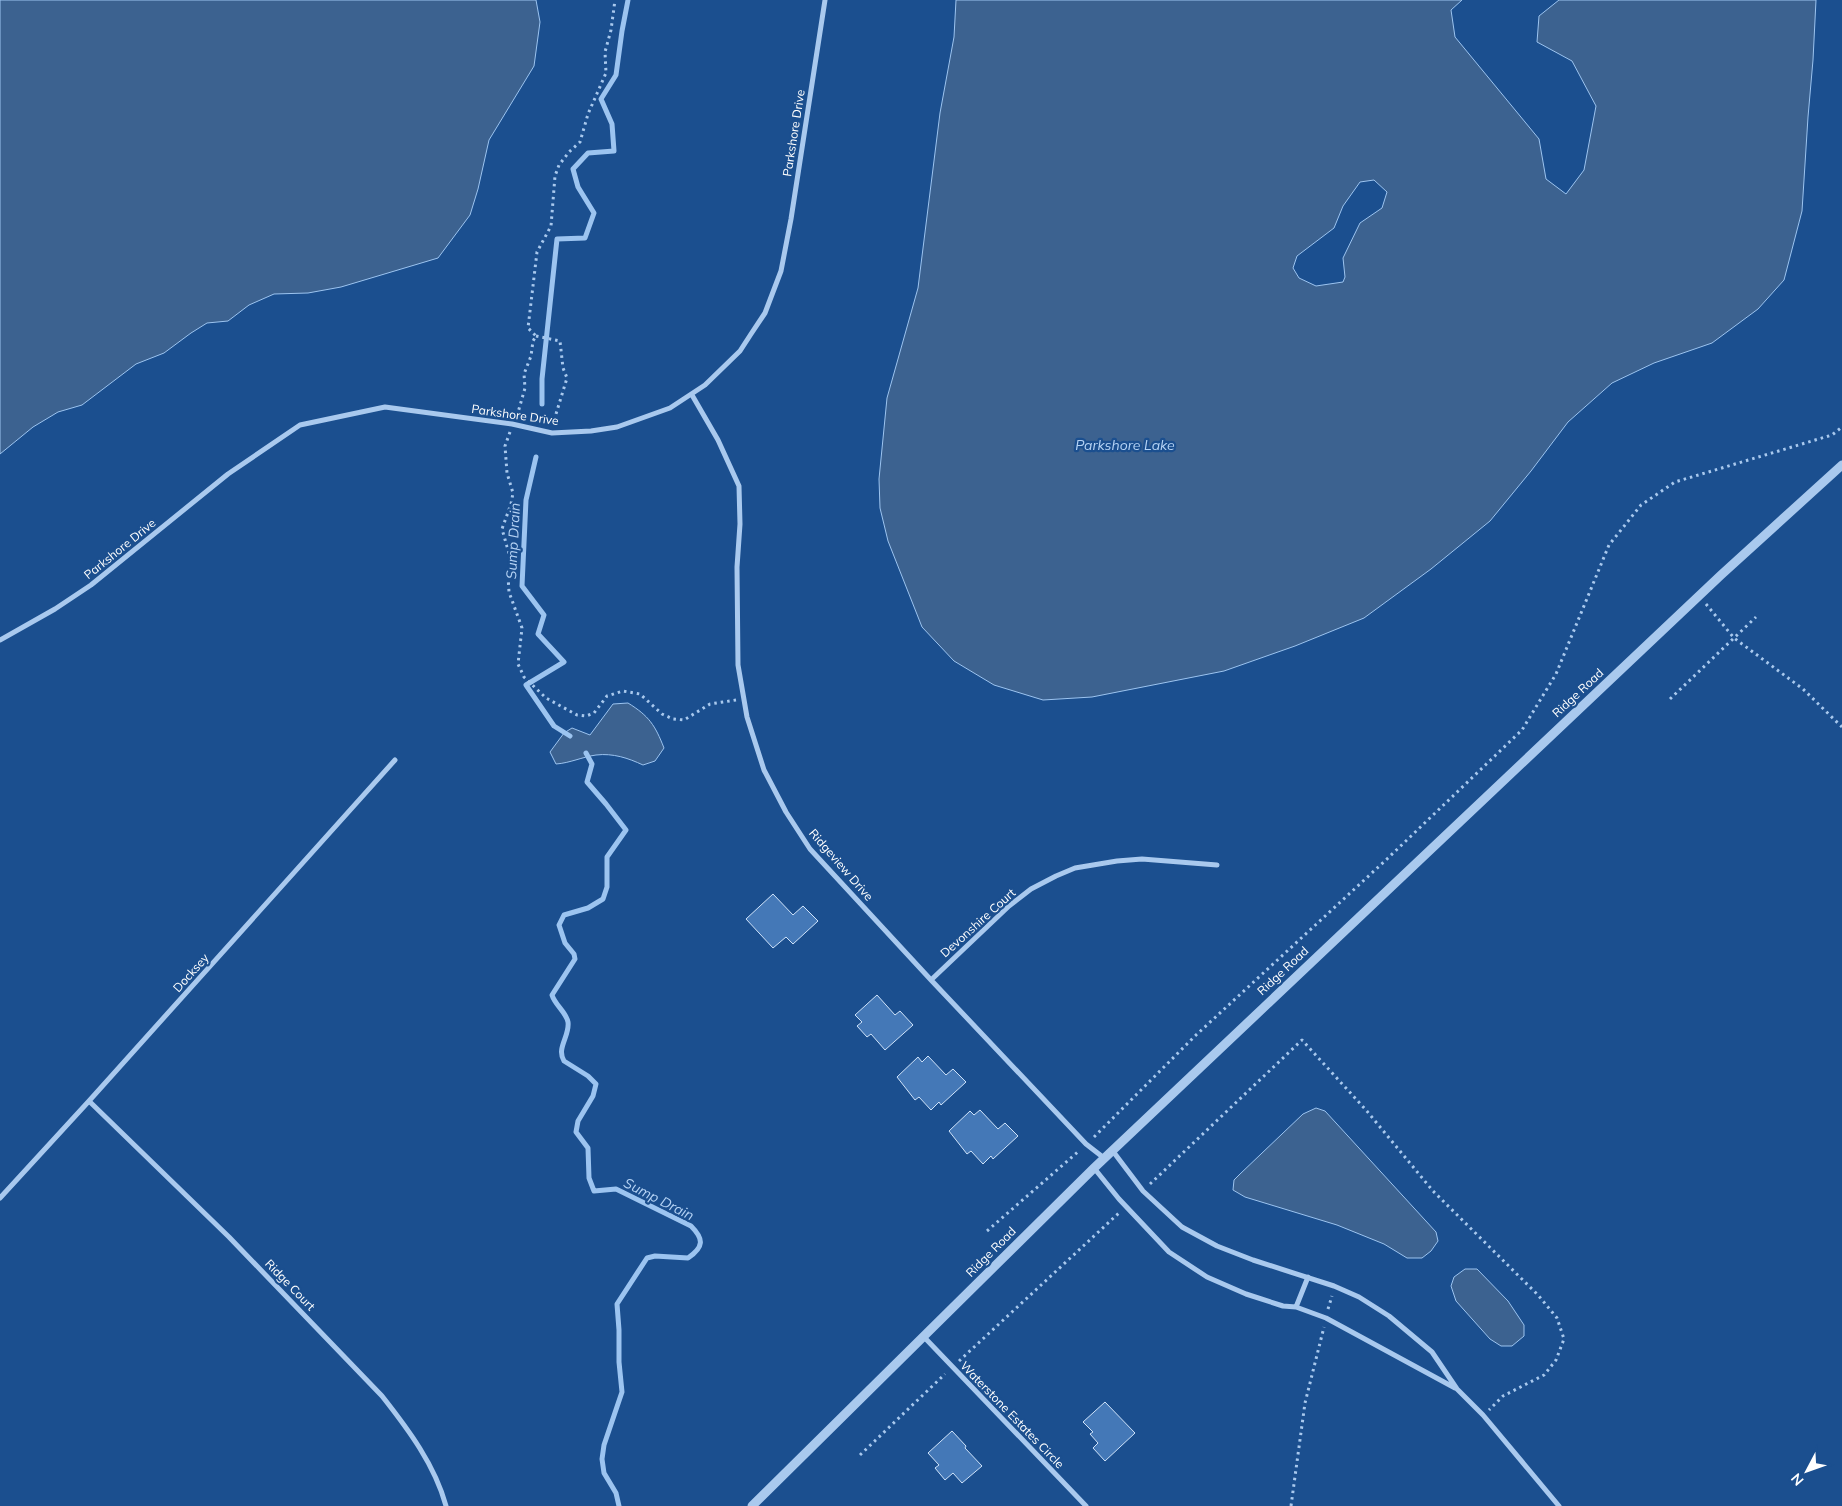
<svg xmlns="http://www.w3.org/2000/svg" width="1842" height="1506" font-family="Mulish,sans-serif">
<style>
.water{fill:#3c6290;stroke:#9cc4f0;fill-rule:evenodd}
.lines{fill:none;stroke-linecap:round;stroke-linejoin:round}
.stream{stroke:#9cc4f0;stroke-width:5}
.building{fill:#4478b7;stroke:#cfe3fa}
.path{stroke:#a9c9ee;stroke-width:3;stroke-dasharray:2.5 4;stroke-linecap:butt}
.minor{stroke:#a9c9ee;stroke-width:5}
.tertiary{stroke:#a9c9ee;stroke-width:9}
.labels{text-anchor:middle;stroke-width:4.5;stroke-linejoin:round;paint-order:stroke}
.street-label{font-size:12px;fill:#fff;stroke:#1b4f8f}
.water-label{font-size:14px;font-style:italic;fill:#b5d3f5;stroke:#1b4f8f}
</style>
<rect width="100%" height="100%" fill="#1b4f8f"/>
<path class="water" d="M0,0H536L540,22L534,66L489,140L478,189L470,215L438,258L341,287L308,293L274,294L249,305L228,321L207,323L191,333L164,353L136,364L82,405L58,412L33,427L0,454Z
M956,0H1462L1451,10L1455,37L1539,139L1546,179L1566,194L1584,170L1596,106L1572,61L1537,42L1539,16L1559,0H1816L1813,60L1808,117L1802,211L1784,280L1758,309L1712,343L1654,363L1612,383L1568,422L1531,471L1490,521L1431,569L1364,618L1295,646L1224,671L1092,697L1043,700L994,685L954,661L922,627L888,541L880,508L879,479L887,398L918,288L940,113L954,37ZM1374,180L1387,192L1382,208L1360,223L1343,258L1345,277L1343,282L1316,286L1299,278L1293,268L1297,256L1334,228L1343,206L1360,182Z
M628,703C649,716 655,725 664,748L655,761L643,765C628,758 613,753 596,755C582,757 570,763 556,764L550,752L564,733L572,728L590,735L613,704Z
M1316,1108L1325,1111L1436,1232L1438,1241L1431,1251L1422,1258H1407L1384,1244L1337,1225L1245,1197L1233,1190L1234,1180L1240,1174L1303,1114Z
M1465,1269H1477L1508,1301L1524,1325V1336L1512,1346H1501L1490,1339L1456,1301L1451,1286L1454,1277Z"/>
<g class="lines">
<path class="stream" d="M542,404V379L557,239L585,238L594,213L578,187L573,169L588,153L614,151L612,124L601,99L616,75L622,31L628,0
M536,457L526,500L522,586L544,615L538,634L564,662L526,685L554,726L570,736
M586,753L592,764L587,782L606,804L626,830L607,857V887L603,899L588,908L564,915L559,925L565,943L574,954L575,959L552,995C555,1005 566,1012 568,1022C570,1036 556,1048 564,1061L588,1076L596,1084L593,1096L578,1121L576,1132L588,1148L589,1178L594,1191L616,1189L691,1226C704,1239 704,1247 688,1258L655,1256L647,1258L617,1304L619,1330V1362L622,1392L604,1445L602,1459L604,1473L616,1493L619,1506"/>
</g>
<path class="building" d="M773,894L793,915L803,906L818,921L793,944L786,937L773,948L746,919Z
M877,995L895,1015L900,1011L913,1025L885,1050L871,1034L867,1037L857,1026L862,1022L855,1015Z
M928,1056L946,1075L953,1069L966,1082L941,1105L939,1102L931,1110L919,1097L915,1100L897,1077L918,1057L922,1062Z
M980,1110L998,1129L1005,1123L1018,1136L993,1159L991,1156L983,1164L971,1151L967,1154L949,1131L970,1111L974,1115Z
M1105,1402L1135,1433L1105,1461L1093,1448L1098,1443L1090,1434L1093,1432L1083,1422Z
M952,1431L966,1446L965,1448L982,1466L962,1483L953,1473L945,1480L935,1468L939,1465L928,1453Z"/>
<g class="lines">
<path class="path" d="M536,336L560,341L563,368L567,378L556,414
M517,416L525,388L524,374L531,356L533,341L536,336L528,328L537,252L551,226L555,176L559,165L569,152L580,142L588,114L606,73L605,52L611,30L615,0
M510,432L505,446L507,473L513,493L511,504L502,529L512,564L508,576L509,592L522,628L518,664L524,677L546,698L577,715L586,716L594,713L607,696L623,691L640,694L662,714L673,719L684,720L710,704L736,700
M1706,604L1734,638L1803,689L1842,727
M1670,699L1756,617
M1094,1137L1195,1036L1387,859L1522,730L1556,674L1609,545L1641,505L1675,482L1832,435L1842,427
M1150,1184L1302,1040L1366,1110L1433,1191L1538,1295L1557,1318L1564,1339L1556,1360L1544,1375L1503,1396L1489,1410
M987,1231L1080,1150
M1328,1309L1332,1296
M959,1361L1120,1212
M860,1455L945,1374
M1291,1506L1305,1403L1324,1327"/>
<path class="minor" d="M692,395L718,440L739,486L740,524L737,567L738,665L747,717L764,770L786,812L810,849L931,980L1086,1144L1104,1158
M0,640L55,609L91,585L228,474L300,425L385,407L512,424L552,433L591,431L617,427L670,408L705,385L740,351L751,334L765,313L781,271L791,219L825,0
M931,980L1009,906L1031,889L1056,876L1075,868L1117,861L1142,859L1217,865
M89,1101L229,1237L382,1396C408,1429 435,1465 446,1506
M1112,1150L1143,1191L1182,1227L1217,1246L1253,1260L1334,1286L1359,1297L1389,1316L1432,1352L1457,1389L1483,1415L1559,1506
M1094,1168L1119,1199L1169,1252L1207,1277L1246,1294L1283,1306L1296,1307L1326,1318L1455,1388
M0,1198L89,1101L395,760
M1296,1307L1308,1277
M924,1337L1086,1506"/>
<path class="tertiary" d="M752,1506L1094,1168L1721,575L1842,465"/>
</g>
<g class="labels">
<g class="street-label">
<text transform="translate(794 133) rotate(-81)" y="4">Parkshore Drive</text>
<text transform="translate(515 415) rotate(8)" y="4">Parkshore Drive</text>
<text transform="translate(120 549) rotate(-39)" y="4">Parkshore Drive</text>
<text transform="translate(1578 693) rotate(-43)" y="4">Ridge Road</text>
<text transform="translate(841 865) rotate(49)" y="4">Ridgeview Drive</text>
<text transform="translate(978 923) rotate(-42)" y="4">Devonshire Court</text>
<text transform="translate(1283 971) rotate(-43)" y="4">Ridge Road</text>
<text transform="translate(191 973) rotate(-48)" y="4">Docksey</text>
<text transform="translate(991 1252) rotate(-45)" y="4">Ridge Road</text>
<text transform="translate(290 1285) rotate(46)" y="4">Ridge Court</text>
<text transform="translate(1012 1415) rotate(46)" y="4">Waterstone Estates Circle</text>
</g>
<g class="water-label">
<text x="1125" y="450">Parkshore Lake</text>
<text transform="translate(513 541) rotate(-87)" y="5">Sump Drain</text>
<text transform="translate(659 1199) rotate(27)" y="5">Sump Drain</text>
</g>
</g>
<g transform="translate(1807 1471) rotate(229)" stroke="#1b4f8f" stroke-width="4" paint-order="stroke">
<path d="M0-4L9 19L0 12L-9 19Z" fill="#ffffff"/>
<text y="-8" font-size="14" font-weight="bold" text-anchor="middle" fill="#ffffff">N</text>
</g>
</svg>
